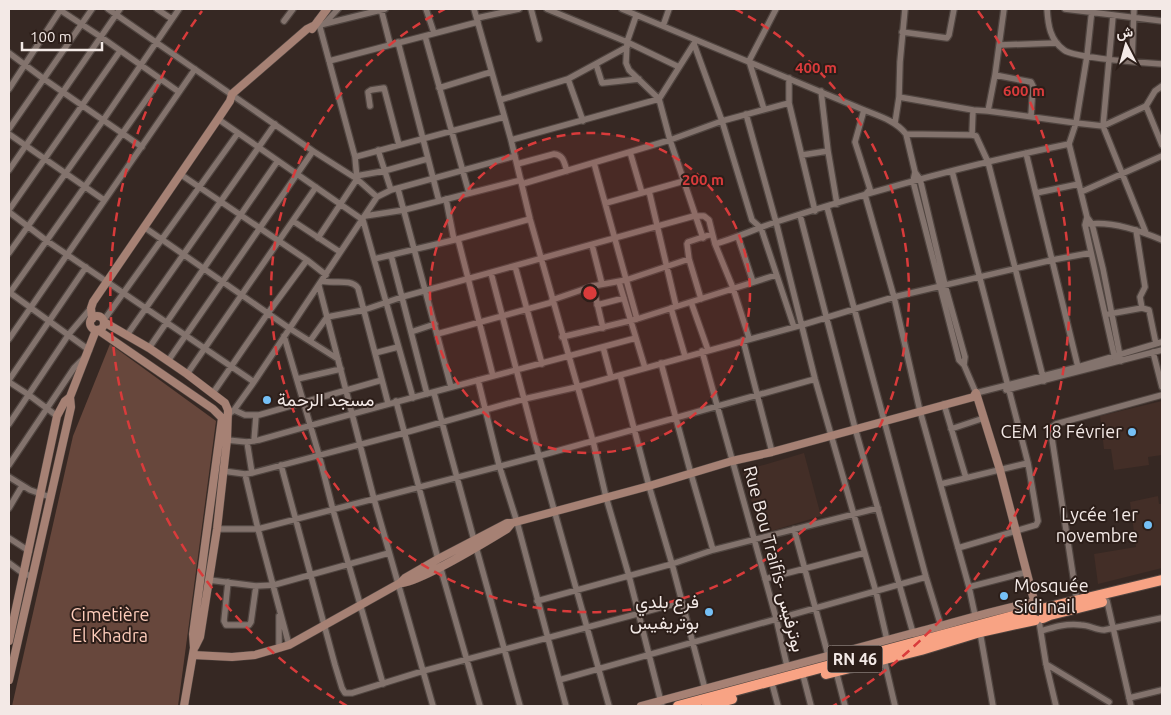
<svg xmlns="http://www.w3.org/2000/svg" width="1171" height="715" font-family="Ubuntu,Vazirmatn,sans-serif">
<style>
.built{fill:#432e27}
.green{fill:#67473c}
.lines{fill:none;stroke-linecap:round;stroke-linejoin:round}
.street-casing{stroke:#504540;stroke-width:8}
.secondary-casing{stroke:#504540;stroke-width:9}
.highway-casing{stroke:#504540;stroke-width:12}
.street{stroke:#83736d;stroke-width:5.5}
.secondary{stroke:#a68174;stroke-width:8}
.highway{stroke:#f8a384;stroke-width:10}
.ring{fill:none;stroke:#d93b3b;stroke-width:2.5;stroke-dasharray:9 6}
.poi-dot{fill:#75c0f6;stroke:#2c1e19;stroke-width:2}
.labels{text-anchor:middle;stroke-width:4;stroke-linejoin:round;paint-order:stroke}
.shield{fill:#2c1e19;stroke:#b7aca8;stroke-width:1}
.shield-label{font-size:16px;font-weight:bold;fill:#f3e9e6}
.poi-label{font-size:18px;fill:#f3e9e6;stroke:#2c1e19;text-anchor:end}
.street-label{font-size:18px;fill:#f3e9e6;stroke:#2c1e19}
.park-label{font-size:18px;fill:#fecdbb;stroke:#2c1e19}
.centre{fill:#d93b3b;stroke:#2c1e19;stroke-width:2.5}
.ring-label{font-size:15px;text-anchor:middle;font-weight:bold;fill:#d93b3b;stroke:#2c1e19;stroke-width:4;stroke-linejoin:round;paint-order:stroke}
</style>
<rect width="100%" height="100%" fill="#362823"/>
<path class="built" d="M1162,401V455L1148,457L1149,465L1114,470L1111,449H1104L1100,416Z
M804,453L821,516L761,534L743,471Z
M1158,496L1159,504H1162V568L1098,584L1094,554L1136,547L1130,502Z"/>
<path class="green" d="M110,344L216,421L178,706H12L73,436Z"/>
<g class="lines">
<g class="street-casing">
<path id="street" d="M108,9L313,151L357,179L377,197
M157,9L172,19
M381,9L390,44
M426,9L434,33
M474,9L511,140L530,219L593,441L606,497L629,576L662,706
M531,9L539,39
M547,9L627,42L679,67
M622,9L864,110C879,116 896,121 906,134L915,172L920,179L945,285L965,357L964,365
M1047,9C1048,25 1050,40 1064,50C1074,58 1145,63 1162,64
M1065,9L1162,21
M60,10L101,37L179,92
M636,16L627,42L626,63L629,70L659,99L670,140L703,238
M1113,16L1103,126L1146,233
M477,18L519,9
M318,20L355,157L357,179L318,238
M284,21L293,9
M325,23L338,9
M320,25L385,9
M663,26L669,9
M902,32L947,38L949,35L954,9
M425,36L469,193
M398,42L439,201
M694,44L722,121L752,220L761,228L794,327
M1000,45L1057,43
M9,53L44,79L142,147
M329,61L478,22
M1132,61L1134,9
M596,64L602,83L639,79
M995,75L1031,82L1033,86L1031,116
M789,78V103L815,211
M568,79L583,121
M439,88L491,72
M9,89L61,9
M821,91L828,151
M899,97L900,62L905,9
M659,99L695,42
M500,100L568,79L627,47
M370,106L368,92L371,90L384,88L399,145
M1146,106L1162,145
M764,109L749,61L776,9
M864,110L855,142L870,189L865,195
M973,110L988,111L995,75L1004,9
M988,111L1076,123L1087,56L1092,9
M746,114L776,222L815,379L876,592L887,640
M218,119L363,220L413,398
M895,123L899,97L973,110L972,135
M9,129L92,9
M9,134L104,200
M906,134L972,135L976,136L988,162L1044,381
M511,140L659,99
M378,150L391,190
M630,152L642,193
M1026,153L1078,367
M802,155L828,151L837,204
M355,157L504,117
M594,163L637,319
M517,164L554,154C564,155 564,163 567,171
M9,170L120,9
M952,171L1028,463L1038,521L1036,525L958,548
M915,172L913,181L959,360L964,365L976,393L1078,367L1162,342
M180,174L307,260L326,275
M356,176L384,171L427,159
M522,184L670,140L722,121L789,103
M398,189L451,387
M649,191L676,306
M1081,192L1162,156
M1036,193L1079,184
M865,195L894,297L920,411L969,587L975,615
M446,199L454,240
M606,203L684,181
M827,207L926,577L941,626
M9,210L120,51
M9,212L47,241L254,382
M800,215L855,428L913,633
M365,216L404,210L521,180
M1087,217L1085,225L1115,359
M293,221L340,252
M1089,224C1113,221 1141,231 1162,240
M144,227L289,328L338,359
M1136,230L1145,287L1140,297L1142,308
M738,237L753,282
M458,239L493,376
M715,244C736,238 755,229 776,222C872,191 970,164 1069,144
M592,245L602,284
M9,253L104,119L179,9
M391,255L427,394
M374,259L454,240L530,219
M515,266L542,364
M491,273L539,456L609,706
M322,281C333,284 351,278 358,288L388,403
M319,286L374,499L433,706
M9,292L89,350
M9,294L160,80
M701,299L689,259L687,244L688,242L712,234
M552,300L593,286
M691,302L708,350
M597,305L624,298
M671,308L685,356
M1109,314L1142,308L1149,310L1156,344
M104,320L238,133
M603,328L593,286L626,280L689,259
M411,332L435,324
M437,334L553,302
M127,335L275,124
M284,336L319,455L333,510L383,684
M562,337L637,319L776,275
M636,338L645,368
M9,339L195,69
M743,340L772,452
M310,341L327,317L364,310L402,297L694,216H704L709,220L715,244L733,288L749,338
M603,347L611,377
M149,348L277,162
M702,351L776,618L787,666
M1153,352L1162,387
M375,353L398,347
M168,361L313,151
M1121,361L1103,269L1092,224L1087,217L1069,144L1076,123L1103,126L1146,106L1155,91L1162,86
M661,363L691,474L713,550
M187,374L316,187
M620,375L649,486L672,564L705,689
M297,379L341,369
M9,380L86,267
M478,380L499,465L517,522L566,706
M9,382L29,395L57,416
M1006,390L1162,350
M213,393L268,313L307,260
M434,393L474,540
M396,401L438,559
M944,404L966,478
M234,410L245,415H259L382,380
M226,416L234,410L254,382L377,197L391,190L515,156
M9,424L69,334L91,308
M951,429L984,418
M227,440L247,442L259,440C384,404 510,372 636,338L619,282
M254,441L256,416
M247,442L252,473
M9,465L74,368L84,358
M281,465L335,665L342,688L345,693H352L423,671L682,602
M223,471L245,474L252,473L404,433L524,399L577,387L802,325L894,297L1052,260L1090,253
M245,474L258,529L289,645
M9,477L30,490L50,497
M941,484L1028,463
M9,508L22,486
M217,529H258L539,456L815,379
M794,529L828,655
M9,538L29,551
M476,547L520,706
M9,563L24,574L32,576
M440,566L480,706
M765,579L864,553
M209,580L256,586L274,585L389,553
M228,582L224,621L226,625H249L251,622L256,586
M969,587L1027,572
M537,601L672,564L713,550L878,508
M1077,601L1051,432L1052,427L1056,424L1162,395
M1107,601L1131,706
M279,616V648
M1039,621L1046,664L1056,706
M1041,631C1054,627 1067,623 1081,625C1089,625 1096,630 1104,630L1162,618
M980,632L993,706
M884,659L895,706
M1046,664L1109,702
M836,671L845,706
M804,679L811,706
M559,680L926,577
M773,687L778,706
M1129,698L1162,690"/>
</g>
<g class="secondary-casing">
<path id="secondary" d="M312,29L327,9
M90 323a7 7 0 1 1 14 0a7 7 0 1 1-14 0Z
M92,319L91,308L93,302L218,119L230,101L232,94L307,29L313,26
M104,322L149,348L187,374L225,403L228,410L227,440L217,529L200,637L195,647
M98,330L213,409L222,418L193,634L194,648L184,706
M975,394L976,393L977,396L1000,470L1036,608
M400,583C416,584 489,540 507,529L512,523
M9,641L57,416L65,401L70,397L96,330
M193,655L232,657L255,655L279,648L289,645L400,583L405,578L438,559L507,523H512L649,486L732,461L772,452L977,396
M9,680L71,407L70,397
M641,706C731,681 822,657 913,633C954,623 993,610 1035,602"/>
</g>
<g class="highway-casing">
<path id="highway" d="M1041,609L1162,580
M1043,618L1050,615L1102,602
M826,674L921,650L980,632L1035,620
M678,706L1032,611
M707,706L732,699"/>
</g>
<use href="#street" class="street"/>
<use href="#secondary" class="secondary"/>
<use href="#highway" class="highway"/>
</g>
<circle cx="590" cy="293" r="160" fill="#d93b3b" fill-opacity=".12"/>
<g class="ring">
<circle cx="590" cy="293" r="160"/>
<path d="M735 9A319 319 0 1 1 445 9"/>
<path d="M347 706A479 479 0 0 1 202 11M978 11A479 479 0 0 1 833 706"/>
</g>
<g class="poi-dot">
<circle cx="267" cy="400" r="5"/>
<circle cx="1132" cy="432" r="5"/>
<circle cx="1148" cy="525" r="5"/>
<circle cx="1004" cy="596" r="5"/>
<circle cx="709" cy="612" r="5"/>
</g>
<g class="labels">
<rect class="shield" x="827.5" y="645.5" width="55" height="27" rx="4"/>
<g class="shield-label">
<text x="855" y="665">RN 46</text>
</g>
<g class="poi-label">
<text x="277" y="406" text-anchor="start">مسجد الرحمة</text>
<text x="1122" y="438">CEM 18 Février</text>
<text x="1138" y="521">Lycée 1er<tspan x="1138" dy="21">novembre</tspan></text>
<text x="1014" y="592" text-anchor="start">Mosquée<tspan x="1014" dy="21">Sidi nail</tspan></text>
<text x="699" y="608">فرع بلدي<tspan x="699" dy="21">بوتريفيس</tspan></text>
</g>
<g class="street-label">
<text transform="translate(774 559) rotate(75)" y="6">Rue Bou Traifis- بوترفيس</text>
</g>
<g class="park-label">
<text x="110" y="621">Cimetière<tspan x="110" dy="21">El Khadra</tspan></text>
</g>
</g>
<circle cx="590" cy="293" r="8" class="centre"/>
<g class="ring-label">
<text x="816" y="73">400 m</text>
<text x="1024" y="96">600 m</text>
<text x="703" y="185">200 m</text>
</g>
<rect width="1171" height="715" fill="none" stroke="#f3e9e6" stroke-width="20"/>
<g transform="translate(1126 45) rotate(354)" stroke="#2c1e19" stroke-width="4" paint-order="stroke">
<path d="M0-4L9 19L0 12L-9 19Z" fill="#f3e9e6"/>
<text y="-8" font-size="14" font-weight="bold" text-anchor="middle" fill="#f3e9e6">ش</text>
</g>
<path d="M22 42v8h80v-8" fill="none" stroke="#f3e9e6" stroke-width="2.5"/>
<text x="30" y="42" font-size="15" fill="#f3e9e6" stroke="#2c1e19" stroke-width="4" paint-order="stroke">100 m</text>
</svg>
